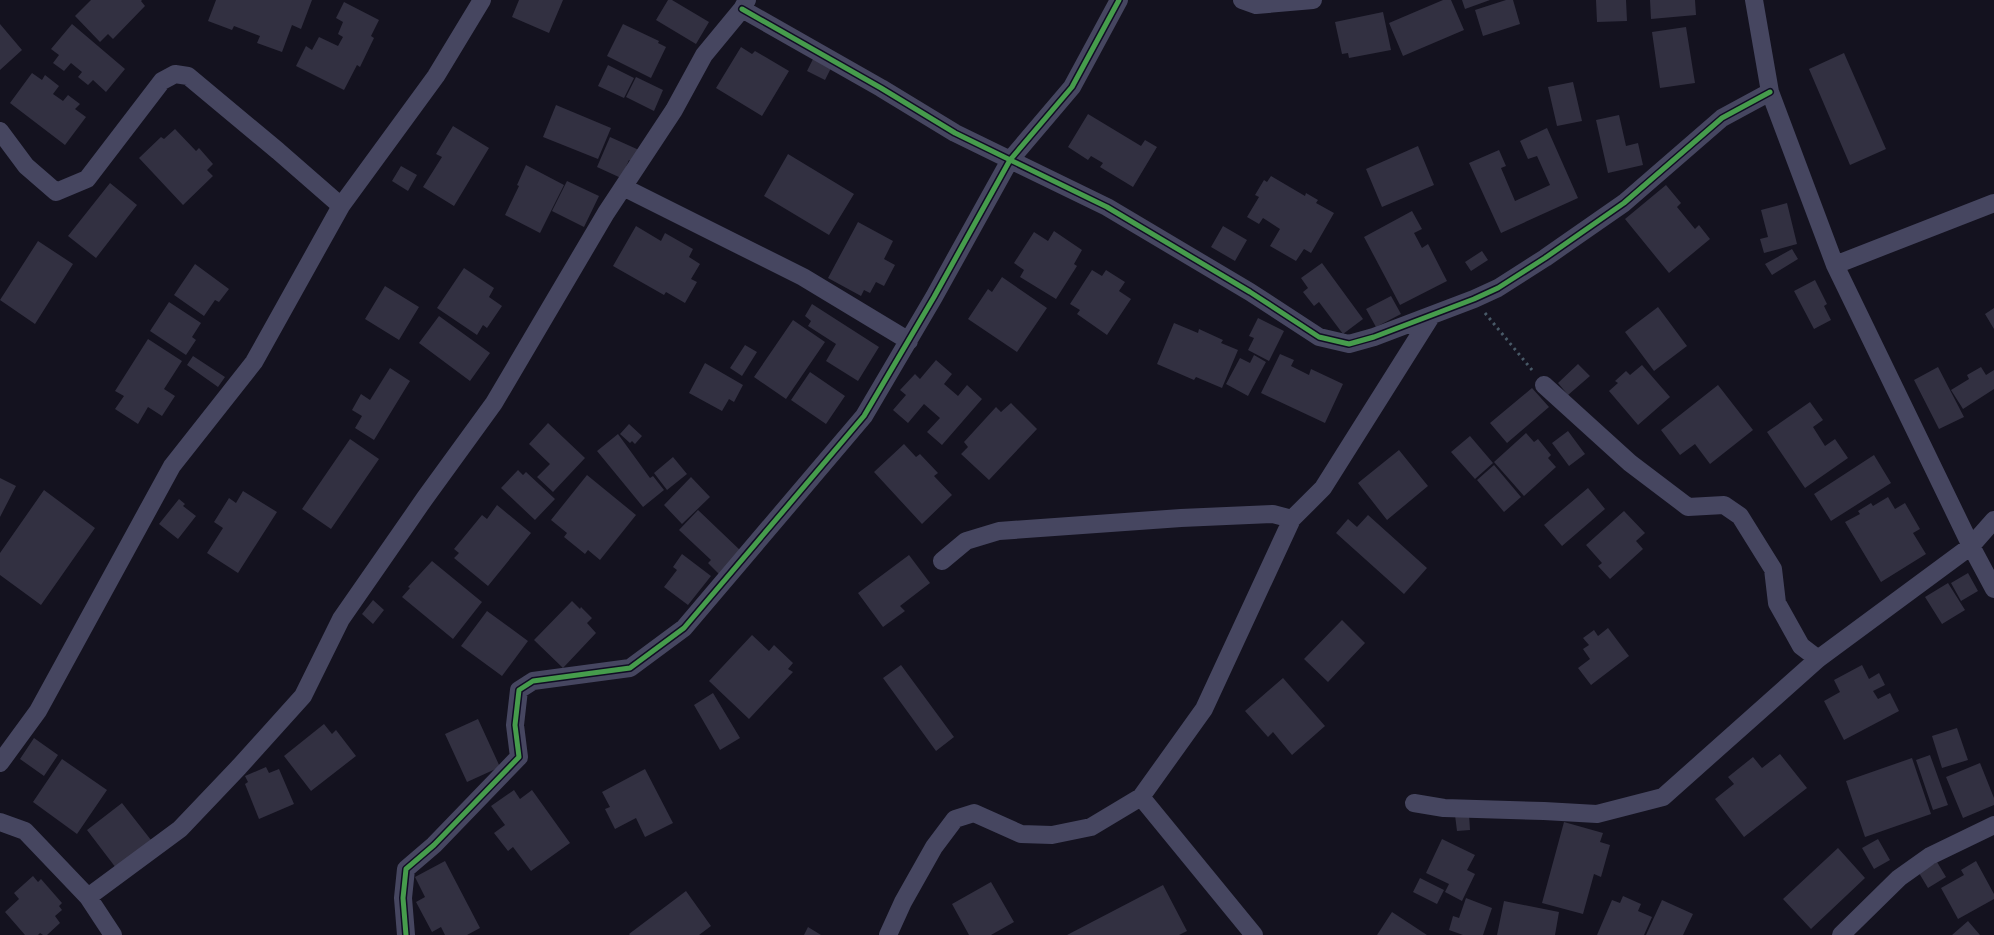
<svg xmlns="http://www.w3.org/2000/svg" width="1994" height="935" font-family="Arial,sans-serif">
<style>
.building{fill:#323041}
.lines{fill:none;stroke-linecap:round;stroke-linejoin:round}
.path{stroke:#485967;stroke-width:3;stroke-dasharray:2.5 4;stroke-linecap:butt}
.street{stroke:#464660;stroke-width:18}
.cycleway-casing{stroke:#100d24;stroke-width:8}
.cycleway{stroke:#469c4c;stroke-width:5}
</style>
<rect width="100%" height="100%" fill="#14121f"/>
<path class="building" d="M91,0H142L141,1L145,6L113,39L108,34L100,42L75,16Z
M216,0H312L301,29L292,25L282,52L257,43L260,36L234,26L232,30L208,21Z
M519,0H563L549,33L512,17Z
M668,0H672L709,22L696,44L656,20Z
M1443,0H1451L1464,30L1403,56L1389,23Z
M1462,0H1490L1465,9Z
M1506,0H1513L1520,24L1483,36L1475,10Z
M1596,0H1626L1627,21L1597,22Z
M1650,0H1695L1696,15L1651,19Z
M344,2L379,20L371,36L374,38L360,67L357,65L344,90L296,66L306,46L312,50L319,37L338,46L343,37L338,34L343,22L336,18Z
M1383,12L1391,50L1349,58L1348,53L1342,54L1335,22Z
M0,24L22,50L0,70Z
M72,24L125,69L106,92L93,80L88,85L78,77L82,72L71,63L64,71L53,63L59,55L51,49Z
M623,24L659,41L658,43L666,47L651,78L607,56Z
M1686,27L1695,83L1660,88L1652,32Z
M741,47L752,54L755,51L789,71L762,116L716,88Z
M1844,53L1886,149L1850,165L1809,69Z
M814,57L832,66L825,80L807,71Z
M608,65L634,78L624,98L598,86Z
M32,73L42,80L45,75L59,86L53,94L63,101L68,95L80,104L75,109L86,117L65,145L10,103Z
M636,77L663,90L654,111L626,97Z
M1573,82L1582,121L1557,126L1548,87Z
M556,105L611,128L598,159L543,137Z
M1088,114L1141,146L1145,140L1157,147L1133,187L1100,167L1103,163L1091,156L1088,160L1068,147Z
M1619,115L1626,146L1638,143L1643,165L1608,173L1596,120Z
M453,126L489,148L454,206L423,187L442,157L436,154Z
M1547,128L1578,198L1501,233L1469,163L1499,150L1506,166L1501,168L1515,201L1550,185L1537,156L1528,159L1520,141Z
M175,129L196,151L199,148L213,164L207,170L213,176L183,205L139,158L161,137L164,139Z
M610,137L639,150L633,163L629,160L621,178L597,167Z
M1418,146L1434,185L1382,207L1366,169Z
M788,154L854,194L829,235L764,196Z
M526,165L564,185L540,233L505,215L519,186L517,185Z
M401,166L417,175L408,191L392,181Z
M1271,176L1305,196L1306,193L1318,200L1316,203L1334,213L1311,253L1304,249L1296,261L1270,246L1280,229L1263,218L1259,224L1247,217L1259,197L1255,195L1264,180L1267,182Z
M567,181L599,196L584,227L552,211Z
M110,183L137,205L96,258L68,236Z
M1666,185L1681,203L1677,207L1695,229L1699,225L1710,239L1669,273L1625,219Z
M1787,203L1797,244L1764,253L1760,239L1768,237L1761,210Z
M1412,211L1422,229L1414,233L1422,248L1428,244L1447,281L1400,305L1364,237Z
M858,222L893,241L884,259L895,265L884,286L876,282L870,293L864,290L861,296L828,278Z
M636,226L661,241L665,233L693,249L689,257L700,264L691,279L697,282L685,303L666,292L664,295L613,266Z
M1223,226L1247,240L1235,261L1211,247Z
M1054,231L1082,250L1074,264L1077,266L1056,299L1020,277L1024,270L1014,263L1034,232L1048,241Z
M38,241L73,264L35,324L0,300Z
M1792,249L1798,259L1772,275L1765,264Z
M1482,251L1488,260L1471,271L1465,262Z
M1322,263L1363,319L1343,334L1319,302L1314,306L1303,292L1308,288L1301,278Z
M195,264L229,289L219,302L215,300L204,316L174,295Z
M464,268L494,288L489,297L502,306L487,328L483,325L477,335L437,308Z
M1092,270L1102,276L1106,270L1125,282L1119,291L1131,299L1107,335L1077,314L1080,310L1070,304Z
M1002,277L1047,308L1017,352L968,319L988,289L992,292Z
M1815,280L1827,304L1824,306L1831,320L1814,329L1794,291Z
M385,286L419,307L399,340L365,319Z
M1391,296L1401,314L1376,327L1366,309Z
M169,302L201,323L192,337L196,340L186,355L150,331Z
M812,304L879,347L858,381L826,361L836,344L808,326L811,321L805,316Z
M1658,307L1687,346L1654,371L1625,332Z
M1994,308V329L1985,314Z
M439,316L490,353L470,381L419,343Z
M1258,318L1284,331L1269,361L1248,350L1254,338L1249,336Z
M793,320L825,342L786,399L754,377Z
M1174,323L1198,333L1199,329L1223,340L1221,343L1238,350L1222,388L1196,377L1194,380L1157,364Z
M148,339L182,361L164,389L175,396L162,416L148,407L138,424L115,409L124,396L115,391Z
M745,345L757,352L742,376L730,368Z
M1280,354L1294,360L1291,366L1309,375L1311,369L1343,384L1325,423L1261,393Z
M1254,355L1266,362L1248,396L1226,384L1240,358L1250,363Z
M193,356L225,377L218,387L187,365Z
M936,360L952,374L944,384L958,396L967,385L982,399L942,445L927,432L940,418L924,404L908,423L893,410L906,395L900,390L915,374L920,379Z
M705,363L743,385L734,402L729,399L722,411L689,393Z
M1578,364L1590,376L1568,395L1558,383Z
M1642,365L1670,397L1638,425L1609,391L1618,383L1615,381L1626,371L1630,375Z
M1938,367L1964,417L1939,429L1914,380Z
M1981,367L1986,375L1994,370V389L1963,409L1951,390L1969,379L1967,375Z
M390,368L410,381L374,440L355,428L362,416L352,410L361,394L370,400Z
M810,372L845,396L826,424L791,400Z
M1718,385L1753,430L1710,464L1695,444L1680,455L1661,430Z
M1532,388L1549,407L1507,443L1490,423Z
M1810,402L1823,420L1813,427L1825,446L1835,439L1848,458L1805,488L1767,432Z
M1011,403L1037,429L989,480L961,454L968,447L964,442L996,407L1001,412Z
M548,423L585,458L553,492L537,477L550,464L529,444Z
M629,424L642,436L635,444L632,441L630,443L620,434Z
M1568,431L1585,454L1569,466L1552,443Z
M1526,433L1534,442L1538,439L1551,455L1548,458L1556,467L1524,496L1494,462Z
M618,434L650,478L653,476L664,490L643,507L597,451Z
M1470,436L1493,463L1475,479L1451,452Z
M350,439L379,459L331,529L302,509Z
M904,444L916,457L920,454L938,473L934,476L952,495L922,524L874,472Z
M1399,450L1428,486L1387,520L1358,483Z
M1874,455L1891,483L1831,521L1814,494Z
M673,457L687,474L667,490L654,473Z
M1494,465L1521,497L1504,512L1477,480Z
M518,470L523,475L526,472L555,499L535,520L501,488Z
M587,475L636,515L600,560L588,550L585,554L564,537L567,533L551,520Z
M691,477L710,497L682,524L664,505Z
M0,478L16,486L0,517Z
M1588,488L1605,509L1562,546L1544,525Z
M44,490L95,528L41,605L0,575V553Z
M243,491L277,512L238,573L207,553L223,528L214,522L229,498L236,503Z
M1888,497L1895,509L1905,503L1920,529L1913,533L1926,554L1881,582L1845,522L1860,514L1858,511L1871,503L1873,506Z
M179,499L185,504L183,506L196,516L178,539L159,524Z
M497,505L531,533L488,586L454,558L459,553L454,549L482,515L487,519Z
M698,510L742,552L720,575L708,563L711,560L679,530Z
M1624,511L1645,533L1636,541L1643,549L1610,579L1598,566L1602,563L1586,545Z
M1368,515L1427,568L1404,594L1336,533L1348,519L1357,527Z
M682,554L711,576L688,605L664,587L677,570L673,567Z
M909,555L930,583L900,606L905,611L883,627L858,593Z
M432,561L482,602L453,639L402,597L410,588L408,587Z
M1968,573L1978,591L1961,601L1951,583Z
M1948,583L1965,610L1942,624L1925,597Z
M373,600L384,610L373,624L362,614Z
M572,601L580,609L581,607L592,618L587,623L596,633L563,668L534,640Z
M487,611L528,641L502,676L461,646Z
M1342,620L1365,643L1328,682L1304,659Z
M1608,628L1629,656L1591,685L1578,668L1590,659L1583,649L1589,645L1583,638L1594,630L1598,636Z
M752,635L769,651L774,645L793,663L788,669L793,672L749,719L709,681Z
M901,665L954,737L936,751L883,678Z
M1862,665L1869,679L1879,673L1885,685L1873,691L1878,699L1890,693L1899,711L1844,740L1824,701L1840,692L1834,680Z
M1283,678L1325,726L1292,755L1273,732L1268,737L1245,711Z
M713,693L740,738L720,750L694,705Z
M478,719L500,767L467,782L445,734Z
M324,724L332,734L336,730L356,756L311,791L284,756Z
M1957,728L1968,760L1942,768L1932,736Z
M34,738L58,755L44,776L20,759Z
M1780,754L1807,788L1744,837L1715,799L1734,784L1728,777L1753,757L1762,768Z
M1930,755L1948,805L1933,810L1916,760Z
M1912,758L1931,814L1865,837L1846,781Z
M62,759L107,790L77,834L33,802Z
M1980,763L1994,798V805L1963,818L1946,777Z
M266,767L269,773L279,769L294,804L259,819L245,784L248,782L245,776Z
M645,769L673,823L645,837L636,818L615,829L605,809L610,807L602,792Z
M514,790L520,799L532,790L570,843L531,871L513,847L508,851L494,833L505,825L491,806Z
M122,803L151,840L116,868L87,830Z
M1469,814L1470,830L1457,831L1455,815Z
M1564,822L1603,833L1600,842L1610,845L1601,877L1594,874L1583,914L1542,903Z
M1442,839L1475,855L1467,870L1475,874L1462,901L1445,892L1449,884L1426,873Z
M1878,839L1890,860L1874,869L1862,848Z
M1838,848L1865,878L1811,929L1783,899Z
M445,861L480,928L467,935H445L441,927L432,932L416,902L425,897L415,877Z
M1976,861L1994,894V899L1958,919L1941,888L1964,875L1961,870Z
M1937,862L1946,877L1928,888L1919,873Z
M33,876L38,882L41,879L62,903L59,906L62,910L55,916L60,923L47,935H43L40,933L38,935H25L5,912L19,899L14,893Z
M1420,878L1444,890L1437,904L1413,892Z
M991,882L1014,922L991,935H969L952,904Z
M1163,885L1187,931L1179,935H1067Z
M686,891L711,926L699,935H630L629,934Z
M1623,896L1641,904L1638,911L1652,917L1644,935H1597L1612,900L1620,903Z
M1466,898L1492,908L1483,935H1463L1449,930L1453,916L1459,918Z
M1662,900L1693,914L1683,935H1646Z
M1504,901L1559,912L1555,935H1497Z
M1392,912L1427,935H1377Z
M1968,921L1980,935H1952Z
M808,927L821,935H804Z"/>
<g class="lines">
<path class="path" d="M1485,313L1532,370"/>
<path class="street" d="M1242,0L1256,5L1313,0
M1754,0L1770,92L1835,265L1971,546L1994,589
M742,9L881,88L955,133L1107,207L1250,292L1319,337L1349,344L1374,337L1474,299L1498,288L1545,258L1624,203L1722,118L1770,92
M0,131L26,166L56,192L87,179L162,81L175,74L188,76L278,151L341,206
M623,187L803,277L909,341
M1835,265L1994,203
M1544,385L1630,463L1688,507L1724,505L1740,516L1773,569L1777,603L1801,646L1818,659
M942,561L966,541L999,531L1181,518L1273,514L1292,519
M0,763L38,711L172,466L254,362L341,206L436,76L482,0
M1141,797L1254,935
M1414,803L1444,808L1544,811L1597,814L1663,797L1818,659L1971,546L1994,520
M0,822L25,831L88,897L113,935
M88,897L180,829L239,767L303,696L341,619L425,498L494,403L606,213L674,110L704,55L742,9L747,0
M406,935L403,898L406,869L434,845L519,757L515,725L519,690L533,681L630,668L684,628L864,416L934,297L1010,160L1072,87L1119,0
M888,935L903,902L934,847L955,819L974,813L1021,834L1052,835L1091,827L1141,797L1204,709L1292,519L1323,488L1432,315
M1841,935L1899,878L1930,856L1994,825"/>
<g class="cycleway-casing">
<path id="cycleway" d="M742,9L881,88L955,133L1107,207L1250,292L1319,337L1349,344L1374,337L1474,299L1498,288L1545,258L1624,203L1722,118L1770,92
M406,935L403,898L406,869L434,845L519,757L515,725L519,690L533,681L630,668L684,628L864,416L934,297L1010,160L1072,87L1119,0"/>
</g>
<use href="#cycleway" class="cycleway"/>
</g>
</svg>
